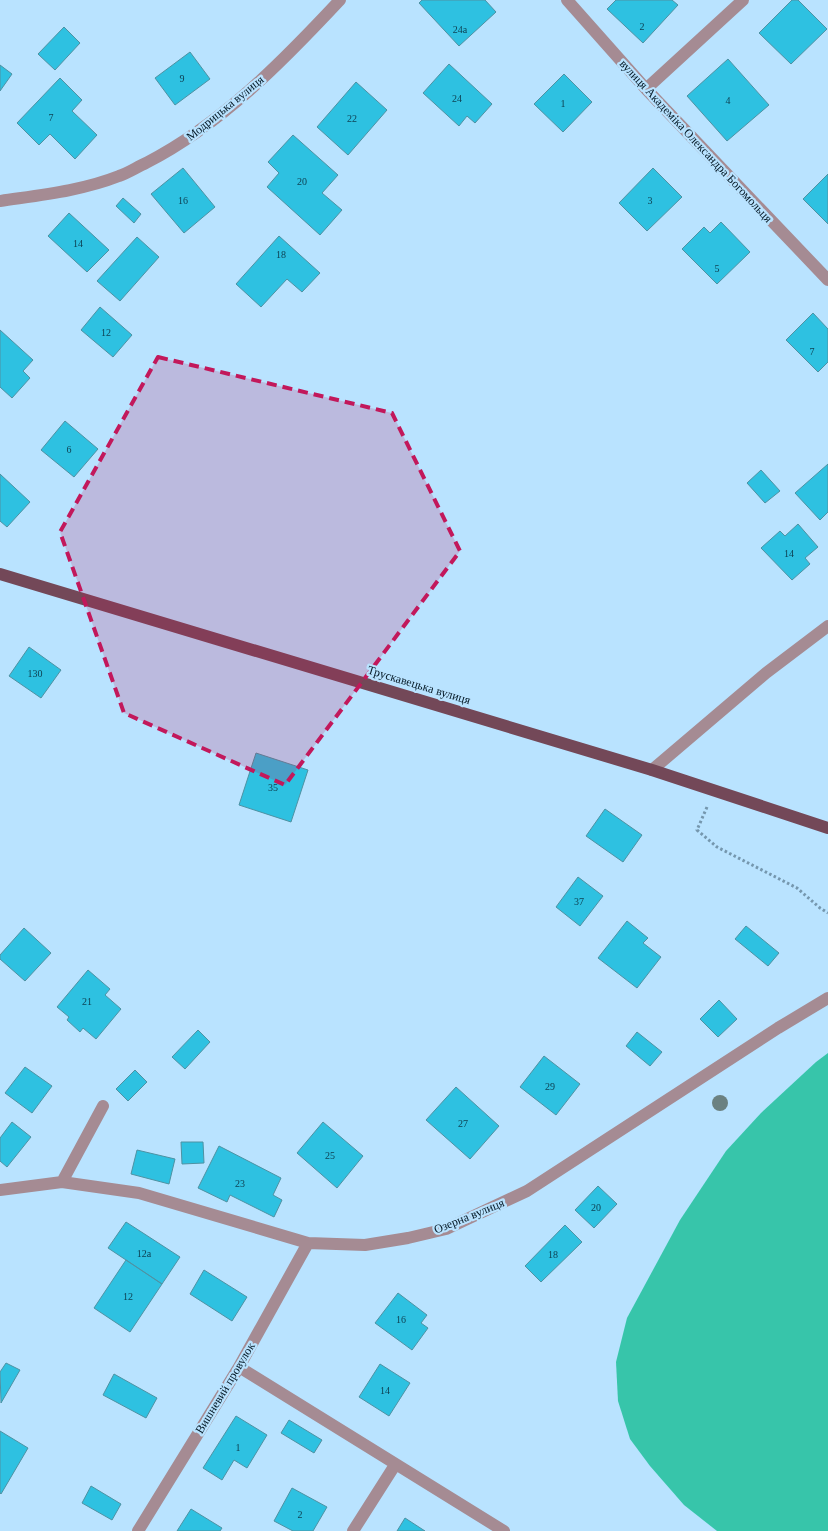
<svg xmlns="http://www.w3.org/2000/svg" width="828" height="1531" font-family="'Times New Roman',serif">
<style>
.water{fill:#37c5aa}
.building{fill:#2ec1e1;stroke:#4e92a3}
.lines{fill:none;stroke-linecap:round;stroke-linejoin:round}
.path{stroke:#7597ae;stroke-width:3;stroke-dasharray:2.5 2.5;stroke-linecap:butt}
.minor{stroke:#a58b93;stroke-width:12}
.major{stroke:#734858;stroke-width:12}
.tree{fill:#6b8181}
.marked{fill:#c2185b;fill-opacity:0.2;stroke:#c2185b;stroke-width:4;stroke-dasharray:10 6;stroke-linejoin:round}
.labels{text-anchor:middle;stroke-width:4.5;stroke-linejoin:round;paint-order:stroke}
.number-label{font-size:10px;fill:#0e4254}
.street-label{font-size:12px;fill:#041825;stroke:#b9e3ff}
</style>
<rect width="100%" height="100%" fill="#b9e3ff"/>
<path class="water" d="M828,1053V1531H717L684,1505L650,1466L630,1439L618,1401L616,1362L627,1318L680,1220L726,1151L761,1113L816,1062Z"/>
<path class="building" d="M422,0H485L496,12L459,46L419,3Z
M616,0H672L678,5L643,43L607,9Z
M792,0H798L827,29L791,64L759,33Z
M64,27L80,43L55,70L38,54Z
M190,52L210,79L175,105L155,78Z
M728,59L769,105L727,141L687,96Z
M449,64L492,104L475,123L467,116L459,126L423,93Z
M0,65L12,74L0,91Z
M564,74L592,102L563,132L534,104Z
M60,78L82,100L72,111L97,135L75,159L50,134L39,145L17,123Z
M356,82L387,110L348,155L317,127Z
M293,135L338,175L322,193L342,210L320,235L267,187L279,173L268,162Z
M183,168L215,207L184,233L151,194Z
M653,168L682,197L647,231L619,203Z
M828,174V224L803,199Z
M123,198L141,214L134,223L116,206Z
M69,213L109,250L87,272L48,236Z
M721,222L750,252L717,284L682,249L704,227L710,233Z
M279,236L320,273L302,292L287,279L261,307L236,284Z
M137,237L159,257L120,301L97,281Z
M100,307L132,335L113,357L81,330Z
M813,313L828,329V362L818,372L786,340Z
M0,330L33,360L23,371L30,378L12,398L0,387Z
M65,421L98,449L74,477L41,450Z
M828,464V512L820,520L795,493Z
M761,470L780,491L765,503L747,483Z
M0,474L30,502L7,527L0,521Z
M798,524L818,547L805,558L810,564L792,580L761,548L780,531L785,536Z
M29,647L61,670L41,698L9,676Z
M256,753L308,770L291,822L239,805Z
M605,809L642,835L623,862L586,836Z
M578,877L603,896L580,926L556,907Z
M627,921L648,938L643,943L661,957L637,988L598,958Z
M746,926L779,953L768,966L735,939Z
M24,928L51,953L25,981L0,959V955Z
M88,970L110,989L105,995L121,1009L96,1039L83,1028L80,1032L67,1020L69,1017L57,1007Z
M719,1000L737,1019L718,1037L700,1019Z
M198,1030L210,1042L185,1069L172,1057Z
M637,1032L662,1052L650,1066L626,1046Z
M544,1056L580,1084L556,1115L520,1087Z
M25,1067L52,1086L32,1113L5,1093Z
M135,1070L147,1082L128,1101L116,1089Z
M456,1087L499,1126L470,1159L426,1120Z
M12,1122L31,1137L7,1167L0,1161V1138Z
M323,1122L363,1156L337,1188L297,1153Z
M181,1142H203L204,1163L182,1164Z
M219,1146L281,1178L273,1195L282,1200L274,1217L230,1195L227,1202L198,1188Z
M137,1150L175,1159L169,1184L131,1174Z
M598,1186L617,1204L594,1228L575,1210Z
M126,1222L180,1257L162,1284L108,1248Z
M565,1225L582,1242L541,1282L525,1266Z
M126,1260L162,1284L130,1332L94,1308Z
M204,1270L247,1297L232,1321L190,1294Z
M398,1293L427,1315L421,1323L428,1328L412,1350L375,1323Z
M6,1363L20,1370L1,1403L0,1372Z
M380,1364L410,1383L389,1416L359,1397Z
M114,1374L157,1398L146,1418L103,1395Z
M236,1416L267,1435L247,1468L234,1460L222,1480L203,1468Z
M289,1420L322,1440L314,1453L281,1433Z
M0,1431L28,1448L1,1494L0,1493Z
M91,1486L121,1504L112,1520L82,1503Z
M292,1488L327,1507L313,1531H293L274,1521Z
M191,1509L222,1528L220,1531H177Z
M405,1518L425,1531H397Z"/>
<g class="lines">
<path class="path" d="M707,807L697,830L717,847L797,888L820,908L828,913"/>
<path class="minor" d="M567,0L646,89L828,280
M646,89L743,0
M0,201C40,195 81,191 119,176C128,173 137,167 146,163C222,124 283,61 340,0
M652,770L766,673L828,626
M62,1182L103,1106
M0,1190L62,1182L139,1193L308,1243L365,1245L408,1238L446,1229L527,1191L778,1028L828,998
M239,1367L504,1531
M138,1531L239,1367L308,1243
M353,1531L395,1465"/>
<path class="major" d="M0,574L652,770L828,828"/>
</g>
<circle class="tree" cx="720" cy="1103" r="8"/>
<path class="marked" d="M158,357L392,413L460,551L285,785L124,713L60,532Z"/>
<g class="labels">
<g class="number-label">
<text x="642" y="30">2</text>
<text x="460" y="33">24а</text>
<text x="182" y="82">9</text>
<text x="457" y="102">24</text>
<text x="728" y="104">4</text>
<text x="563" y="107">1</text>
<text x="51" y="121">7</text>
<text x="352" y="122">22</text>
<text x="302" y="185">20</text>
<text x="183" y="204">16</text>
<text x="650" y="204">3</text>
<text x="78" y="247">14</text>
<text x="281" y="258">18</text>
<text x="717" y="272">5</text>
<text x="106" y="336">12</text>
<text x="812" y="355">7</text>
<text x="69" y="453">6</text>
<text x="789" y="557">14</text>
<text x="35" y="677">130</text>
<text x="273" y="791">35</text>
<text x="579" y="905">37</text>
<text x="87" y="1005">21</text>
<text x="550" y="1090">29</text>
<text x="463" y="1127">27</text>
<text x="330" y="1159">25</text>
<text x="240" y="1187">23</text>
<text x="596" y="1211">20</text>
<text x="144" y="1257">12а</text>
<text x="553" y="1258">18</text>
<text x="128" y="1300">12</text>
<text x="401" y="1323">16</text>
<text x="385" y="1394">14</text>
<text x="238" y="1451">1</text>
<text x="300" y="1518">2</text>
</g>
<g class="street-label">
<text transform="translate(225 108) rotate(-39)" y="4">Модрицька вулиця</text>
<text transform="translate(696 141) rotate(47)" y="4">вулиця Академіка Олександра Богомольця</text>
<text transform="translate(419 685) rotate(17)" y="4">Трускавецька вулиця</text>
<text transform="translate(469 1216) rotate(-22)" y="4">Озерна вулиця</text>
<text transform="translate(225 1388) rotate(-59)" y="4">Вишневий провулок</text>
</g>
</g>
</svg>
